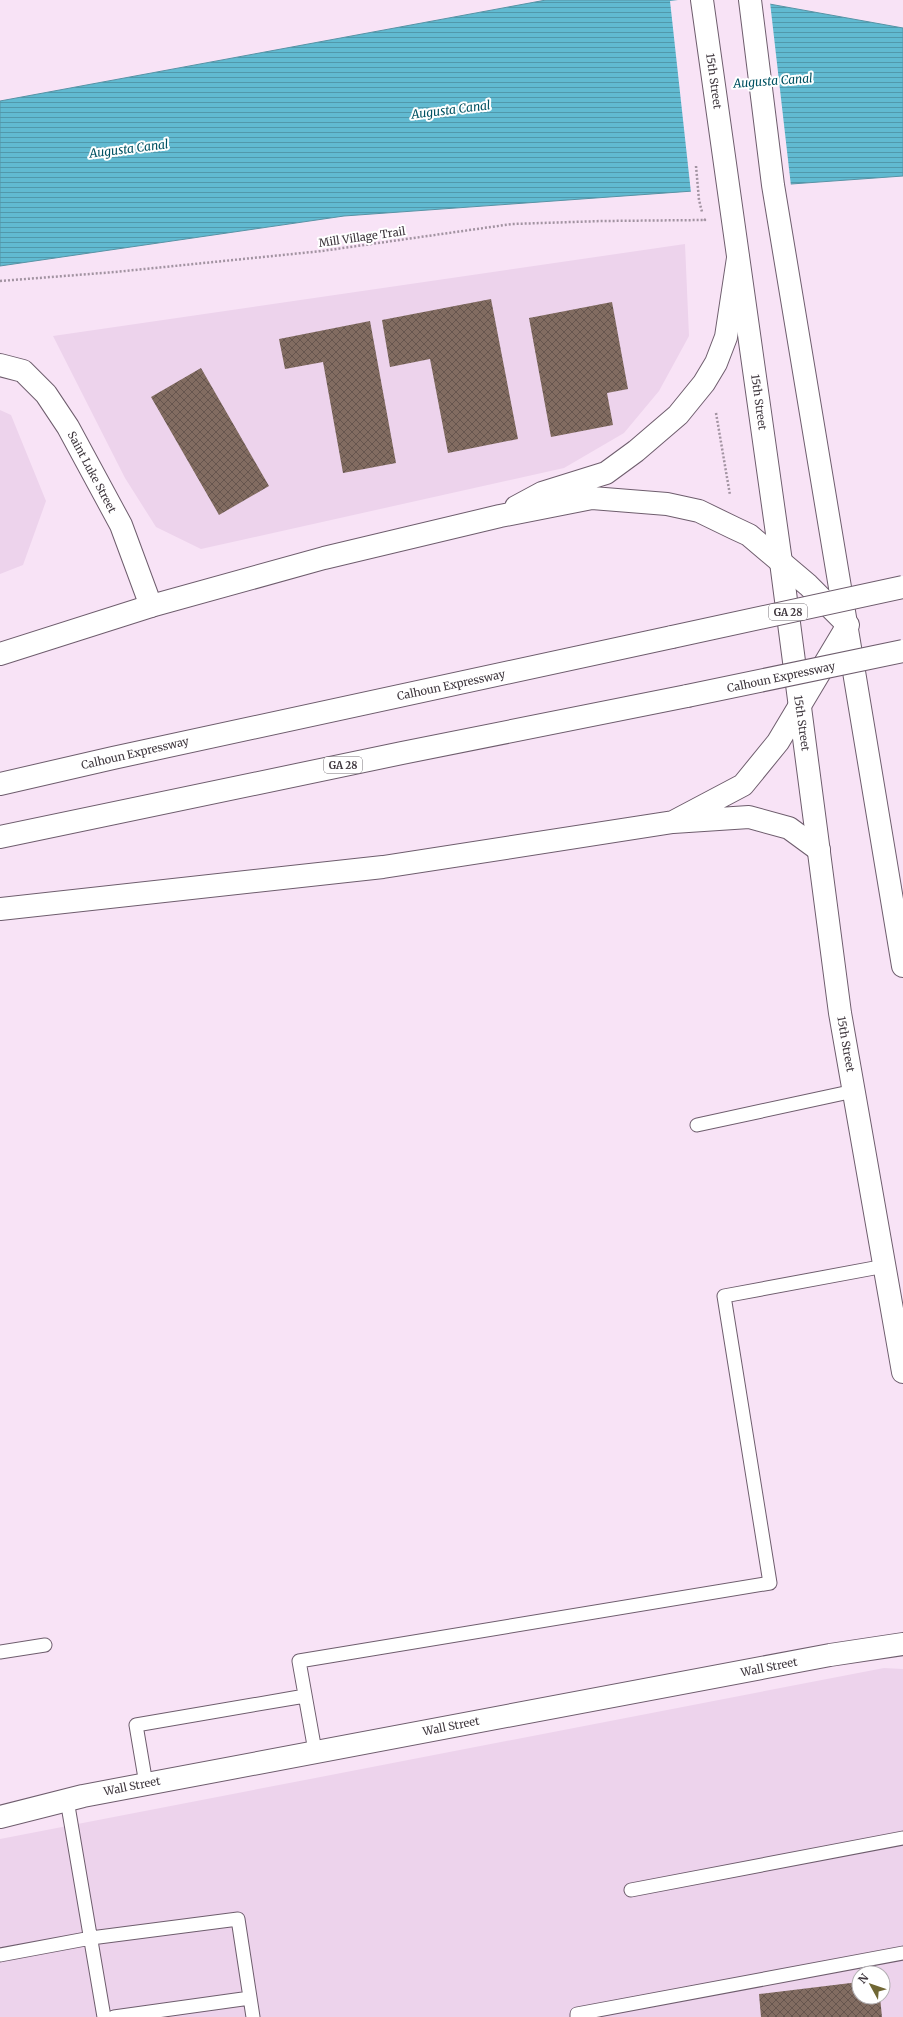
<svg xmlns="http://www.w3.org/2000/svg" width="903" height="2017" font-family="Merriweather,serif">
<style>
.built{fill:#edd3ec;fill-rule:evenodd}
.water{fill:url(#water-rules);stroke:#5793a5}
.pier{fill:#f8e3f6}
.building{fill:url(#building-cross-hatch)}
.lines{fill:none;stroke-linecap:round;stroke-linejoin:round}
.service-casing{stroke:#6e5d6d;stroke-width:15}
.minor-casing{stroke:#6e5d6d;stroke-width:24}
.primary-casing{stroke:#6e5d6d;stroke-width:24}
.motorway-casing{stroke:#6e5d6d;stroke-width:24}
.path{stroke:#a293a1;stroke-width:2.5;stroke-dasharray:2 2;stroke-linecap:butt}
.service{stroke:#fff;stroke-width:13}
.minor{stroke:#fff;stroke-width:22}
.primary{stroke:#fff;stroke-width:22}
.motorway{stroke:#fff;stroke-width:22}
.motorway-bridge-casing{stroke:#6e5d6d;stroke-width:24;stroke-linecap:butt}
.motorway-bridge{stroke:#fff;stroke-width:22}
.labels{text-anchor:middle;stroke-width:4;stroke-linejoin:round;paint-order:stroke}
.shield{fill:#fff;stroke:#797378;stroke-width:1}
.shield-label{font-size:10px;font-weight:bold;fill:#3f373e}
.street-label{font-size:11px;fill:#3f373e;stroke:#fff}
.water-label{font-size:12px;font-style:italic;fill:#005262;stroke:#fff}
</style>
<defs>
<pattern id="water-rules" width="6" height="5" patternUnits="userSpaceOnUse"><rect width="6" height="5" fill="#61bad1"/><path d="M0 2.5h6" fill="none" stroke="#5198ab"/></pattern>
<pattern id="building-cross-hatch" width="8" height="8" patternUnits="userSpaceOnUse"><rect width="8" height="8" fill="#826c61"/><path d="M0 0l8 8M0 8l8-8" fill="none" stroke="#66554e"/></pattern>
</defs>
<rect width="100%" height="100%" fill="#f8e3f6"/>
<path class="built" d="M685,244L689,336L659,391L624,433L564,468L201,549L156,527L125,478L53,336Z
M0,410L11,415L46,501L23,565L0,574Z
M884,1668L903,1669V2017H0V1839ZM859,1973H883V1997H859Z"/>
<path class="water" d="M546,0H747L903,28V176L344,216L0,266V101Z"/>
<path class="pier" d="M678,0H759L770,2L791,186L691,193L670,1Z"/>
<path class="building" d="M491,299L518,439L448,453L430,359L390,367L382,320Z
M612,302L628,389L607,393L613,425L551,437L529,318Z
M370,321L396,463L343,473L323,362L285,369L279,339Z
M201,368L269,486L219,515L151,397Z
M859,1982V1997H880L882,2017H761L759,1994Z"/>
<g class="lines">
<g class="service-casing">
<path id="service" d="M697,1125L854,1091
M0,1652L45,1645
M315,1751L299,1661L770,1583L724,1296L885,1266
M146,1784L136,1725L305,1696
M67,1800L104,2017
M631,1890L903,1838
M0,1955L91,1938L238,1919L253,2017
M114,2017L250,1998
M577,2017V2014L903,1953"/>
</g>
<g class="minor-casing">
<path id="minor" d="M0,365L23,371L46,394L68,427L121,525L151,606
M0,1817L83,1796L830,1655L903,1644"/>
</g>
<g class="primary-casing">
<path id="primary" d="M702,0L781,562L840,1013L903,1372
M750,0L773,185L903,966"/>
</g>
<g class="motorway-casing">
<path id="motorway" d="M516,507L542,493L606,473L636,451L678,415L704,383L716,363L726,337L738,258
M0,654L151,606L324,558L500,516L592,498L667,504L699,511L734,528L749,535L808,585L848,625L778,742L743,785L673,822
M0,784L113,758L672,637
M0,837L402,753L687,696
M0,909L383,867L673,822L749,817L789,828L819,850"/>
</g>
<path class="path" d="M696,166L699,200L702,212
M0,281L115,272L322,251L512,224L602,221L705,220L704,219
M716,413L730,495"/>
<use href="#service" class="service"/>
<use href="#minor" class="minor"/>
<use href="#primary" class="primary"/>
<use href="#motorway" class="motorway"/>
<g class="motorway-bridge-casing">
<path id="motorway-bridge" d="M672,637L903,587
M687,696L903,651"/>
</g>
<use href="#motorway-bridge" class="motorway-bridge"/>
</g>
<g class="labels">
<g class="shield">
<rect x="769" y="604" width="38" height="16" rx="3"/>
<rect x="324" y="757" width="38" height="16" rx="3"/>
</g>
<g class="shield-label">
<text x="788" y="616">GA 28</text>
<text x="343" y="769">GA 28</text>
</g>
<g class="street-label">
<text transform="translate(714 81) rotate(82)" y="4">15th Street</text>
<text transform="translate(362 237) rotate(-8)" y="4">Mill Village Trail</text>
<text transform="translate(759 402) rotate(82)" y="4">15th Street</text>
<text transform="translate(92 472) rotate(62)" y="4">Saint Luke Street</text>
<text transform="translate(781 677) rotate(-12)" y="4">Calhoun Expressway</text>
<text transform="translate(451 685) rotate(-12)" y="4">Calhoun Expressway</text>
<text transform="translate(802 723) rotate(82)" y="4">15th Street</text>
<text transform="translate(135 753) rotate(-13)" y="4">Calhoun Expressway</text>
<text transform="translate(846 1044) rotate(80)" y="4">15th Street</text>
<text transform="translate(769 1667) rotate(-11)" y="4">Wall Street</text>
<text transform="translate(451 1726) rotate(-11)" y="4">Wall Street</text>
<text transform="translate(132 1786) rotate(-11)" y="4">Wall Street</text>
</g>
<g class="water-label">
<text transform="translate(773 81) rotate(-4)" y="4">Augusta Canal</text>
<text transform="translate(451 110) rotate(-7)" y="4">Augusta Canal</text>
<text transform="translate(129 149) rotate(-7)" y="4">Augusta Canal</text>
</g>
</g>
<g transform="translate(871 1985) rotate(310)"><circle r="19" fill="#ffffff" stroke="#b2afb2"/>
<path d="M0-3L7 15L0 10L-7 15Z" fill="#706734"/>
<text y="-6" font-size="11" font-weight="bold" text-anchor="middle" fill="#3f373e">N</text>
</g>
</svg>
